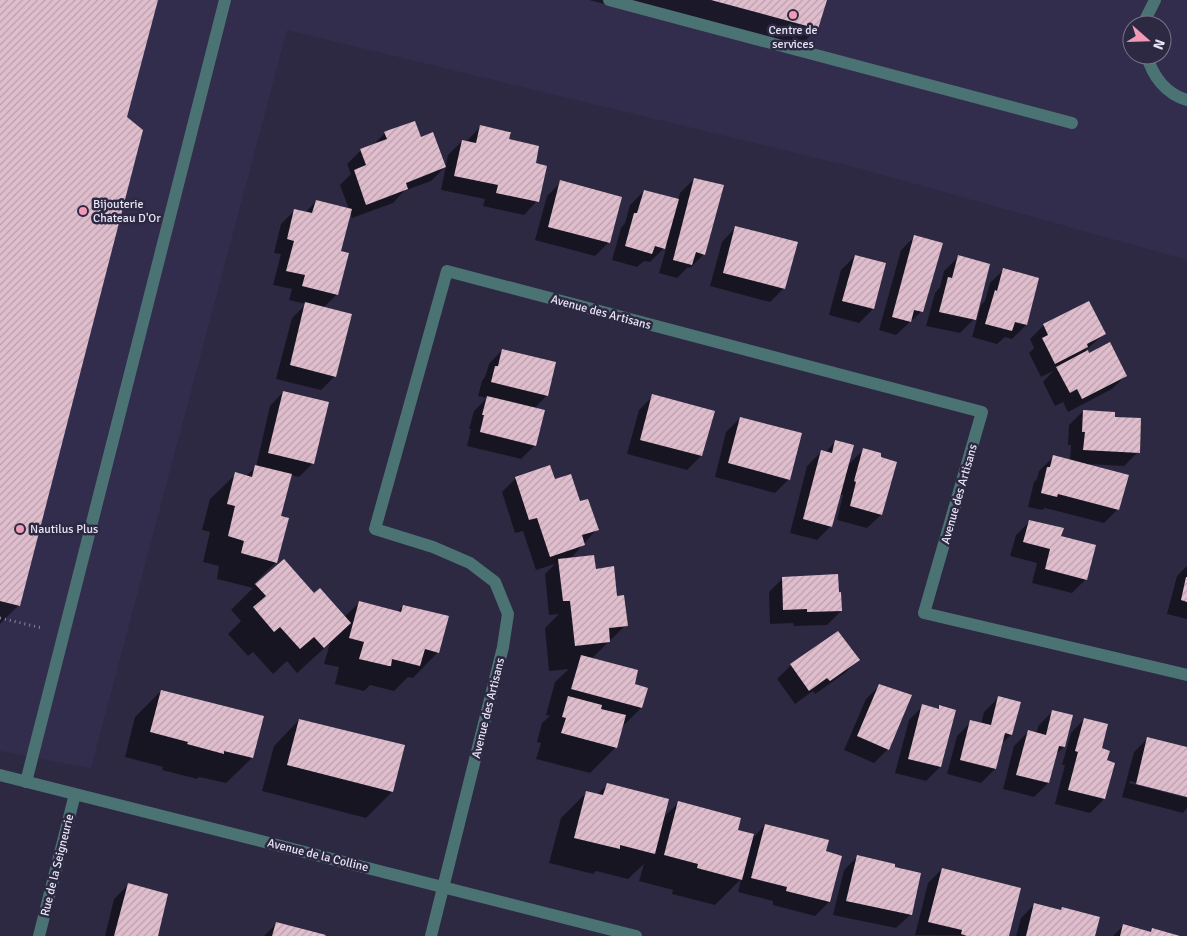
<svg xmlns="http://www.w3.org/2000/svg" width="1187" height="936" font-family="Signika,sans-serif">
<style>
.built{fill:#322d4d;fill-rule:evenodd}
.shadow{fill:#0007}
.building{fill:url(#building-hatch)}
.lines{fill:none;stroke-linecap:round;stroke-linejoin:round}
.path{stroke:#87849a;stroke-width:3;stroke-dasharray:1 4;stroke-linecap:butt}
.service{stroke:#4b7373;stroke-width:12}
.minor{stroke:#4b7373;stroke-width:12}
.poi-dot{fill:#f09ab6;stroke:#2d2942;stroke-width:2}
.labels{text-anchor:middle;stroke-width:5;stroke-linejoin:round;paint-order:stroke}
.poi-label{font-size:12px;fill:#e6e4f5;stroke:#2d2942;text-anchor:start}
.street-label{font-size:12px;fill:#e6e4f5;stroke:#2d2942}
</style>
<defs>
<pattern id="building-hatch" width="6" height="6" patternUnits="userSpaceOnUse" patternTransform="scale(1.25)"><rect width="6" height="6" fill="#e0bdcc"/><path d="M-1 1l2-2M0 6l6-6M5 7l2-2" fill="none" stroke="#b99fac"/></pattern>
</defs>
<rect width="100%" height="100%" fill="#2d2942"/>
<path class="built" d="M0,0H1187V260L862,169L287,30L91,768L0,751ZM1132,25H1162V55H1132Z"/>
<path class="shadow" d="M0,0H156L126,118L19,605L0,624Z
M589,0H826L817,29L792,54Z
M480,127L507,140L534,164L537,201L524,215L483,206L485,199L441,190L448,155L462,141L466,142Z
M385,133L420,138L445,167L431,181L404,191L393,203L352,218L350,211L340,252L337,294L323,308L335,376L321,390L276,379L292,318L306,304L289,300L292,289L273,285L281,254L274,253L281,224L295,210L305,213L316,201L349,209L340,185L351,174L347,164L361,150L372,146Z
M694,179L704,254L690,268L688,267L677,278L659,273L667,245L650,262L644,261L637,267L612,260L621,228L625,223L630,205L644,191L678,200L680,193Z
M561,182L609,242L595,256L535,240L547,196Z
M735,228L784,288L770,302L710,286L722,242Z
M915,236L922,311L896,335L879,330L901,250Z
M855,256L884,264L873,309L859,323L829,315L841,270Z
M958,257L974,319L960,333L926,326L935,293L940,287L944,271Z
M1004,269L1038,279L1026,325L1012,339L1005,337L997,344L972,337L981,305L985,301L990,283Z
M1044,325L1104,334L1086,350L1089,354L1126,375L1112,389L1068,412L1063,402L1055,406L1043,382L1053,371L1041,377L1029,353L1034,348L1030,339Z
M502,350L547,395L534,409L535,445L521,459L467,446L471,429H469L474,411L487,398L478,396L482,381L485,377L489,364Z
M283,392L313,463L299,477L290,475L280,517L276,562L254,584L256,586L284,561L314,595L344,617L359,603L397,612L403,606L438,652L413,678L408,677L394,691L370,685L364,691L335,684L339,667L324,664L330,643L297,673L287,661L273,674L253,652L248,656L228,634L241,621L231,610L253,588L217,579L219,566L203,562L210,532L202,530L210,499L236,474L246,476L256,467L270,406Z
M653,396L701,456L687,470L627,454L639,410Z
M1083,411L1114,418L1138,452L1124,466L1087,464L1118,509L1104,523L1045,508L1042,510L1028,507L1034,482L1037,479L1039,471L1053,457L1070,461L1071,445H1068L1069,425Z
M740,418L789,479L775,493L715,477L726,432Z
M835,442L847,466L863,450L881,515L867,528L837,520L843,495L839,494L831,526L817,540L790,533L807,466L821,452L825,453Z
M516,478L554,481L579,503L597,529L570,559L595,570L616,595L626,625L591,659L633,685L641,708L621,728L616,747L590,773L536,759L541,743L537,742L542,723L550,716L546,715L555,682L569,669L549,671L545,628L559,614L549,615L545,574L555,564L536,570L523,531L515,533L502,492Z
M1030,521L1060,537L1086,579L1072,593L1032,583L1037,563L1010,556L1016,535Z
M1187,566V619L1167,614L1177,576Z
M783,578L841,611L827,625L794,626L793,623L770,624L769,592Z
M858,660L845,673L815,694L813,691L795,704L777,679L791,665Z
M880,685L888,749L874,763L844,750L866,699Z
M161,691L252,758L226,783L199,777L197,779L162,770L163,767L125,757L135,717Z
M998,698L1011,735L1000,745L995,769L981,783L947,774L957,736L971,722L981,724L984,712Z
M923,706L937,709L940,707L954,710L940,767L926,781L895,773L909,720Z
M1053,711L1064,747L1055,755L1048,783L1034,797L1003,789L1014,746L1028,732L1036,734L1039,725Z
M1084,719L1105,761L1104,799L1090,813L1055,804L1065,765H1062L1071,733Z
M299,720L404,746L392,792L366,818L262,791L274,746Z
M1148,738L1187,749V796L1130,781L1129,783L1187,798V808L1183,813L1122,797L1134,752Z
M607,785L663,818L678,803L752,839L765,825L824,852L841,857L829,902L815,916L773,905V901L738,892L741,879L715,905L672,894L673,890L639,881L644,864L628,879L596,871L593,874L549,863L561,818L587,792L597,795Z
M858,856L910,915L896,928L833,915L844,870Z
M942,869L1007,936L915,935L928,883Z
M128,885L156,936H105L114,899Z
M1035,904L1060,911L1062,909L1094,936H1016L1021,918Z
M276,924L323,936H264Z
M1123,926L1150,932L1152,929L1178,936H1113Z"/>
<path class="building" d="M0,0H158L127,117L143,130L20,606L0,601Z
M711,0H827L818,29Z
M415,121L421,137L433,132L446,167L406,183L408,189L366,205L354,170L366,165L360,149L387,139L384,132L386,131Z
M480,125L509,132H511L509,139L539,146L536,163L547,166L539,202L496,193L498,185L454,176L462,140L476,143Z
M694,178L724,185L705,255L696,252L692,265L673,260Z
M560,180L622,197L610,243L548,227Z
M644,190L679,199L665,249L655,246L652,254L625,246L634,213H637Z
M316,200L352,209L341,251L349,253L338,295L302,286L305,275L286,271L294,241L287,239L294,209L312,213Z
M735,226L798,242L785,289L723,273Z
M914,235L943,243L923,312L914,310L911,322L892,317Z
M855,255L886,263L874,309L842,301Z
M958,255L990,264L976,320L939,312L948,277L952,278Z
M1003,268L1039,278L1027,325L1015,322L1012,331L985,324L995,290L997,291Z
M1089,301L1106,334L1087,344L1088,347L1055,364L1042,338L1048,335L1043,324Z
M305,302L352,314L336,377L290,365Z
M1110,342L1127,376L1082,399L1077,389L1070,393L1056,367L1088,350L1089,353Z
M502,349L556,362L548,396L491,382L495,366H498Z
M283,391L329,402L314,464L268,453Z
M652,394L715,411L702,456L640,440Z
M487,396L545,410L536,446L480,432L484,415H482Z
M1083,410L1115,412V417L1141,418L1140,453L1083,450L1085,432H1082Z
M740,417L802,433L790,480L728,463Z
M835,440L854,445L832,527L803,519L821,450L832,453Z
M863,448L881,453V457L897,462L882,515L850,506L856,482L854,481Z
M1053,455L1129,475L1119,510L1058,494L1057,497L1041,493L1047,467H1050Z
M255,465L292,474L281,516L289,518L277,563L241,553L244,541L228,536L235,506L227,504L235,472L252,477Z
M550,465L555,479L571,474L580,501L588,499L599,530L582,535L585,545L550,557L537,518L529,520L515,477Z
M1029,520L1064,528L1061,536L1096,545L1087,580L1045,569L1050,549L1023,542Z
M594,555L596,569L614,566L617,596L624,595L628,626L609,628L610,642L575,646L570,601H563L558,559Z
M284,559L314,593L320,588L351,623L324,648L314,637L300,649L280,627L274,632L253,607L266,596L255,584Z
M838,574L839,592H841L842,611L807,612V609L783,610L782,577Z
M1186,577H1187V602L1181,600Z
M359,601L401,612L403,605L449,616L439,653L425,649L420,666L392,659L391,666H389L359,659L364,642L349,638Z
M838,631L860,660L830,681L827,678L809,691L790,664Z
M581,655L638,670L635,684L648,688L642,708L571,689Z
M879,684L912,695L889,750L857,736Z
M161,690L264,716L253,758L224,751V754L187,744L188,742L150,732Z
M568,696L602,705L601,709L626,715L617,748L561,733L566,718L562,717Z
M998,696L1021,702L1012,735L1005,733L996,769L960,760L970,720L991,725Z
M922,704L939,709V705L956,710L941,767L908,759Z
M1052,710L1073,715L1065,747L1059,746L1049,783L1016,775L1028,730L1046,735Z
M1084,718L1108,724L1102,748L1110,751L1107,760L1115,763L1105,799L1068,790L1078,752L1075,751Z
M299,719L405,745L393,792L287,765Z
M1147,737L1187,747V797L1136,784Z
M607,783L669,799L655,854L620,845V849L574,838L586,791L603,795Z
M678,801L741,818L738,830L754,834L742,880L697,868L698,864L664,855Z
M765,824L829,840L826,851L842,856L830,902L786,891L787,887L751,878Z
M857,855L895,864V867L921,873L912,915L846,901Z
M942,868L1021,888L1009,936H967L961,934L962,930L928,922Z
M128,883L168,894L158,936H114Z
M1034,903L1061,910L1062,907L1100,917L1095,936H1026Z
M276,922L326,935L325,936H272Z
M1123,924L1151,932L1152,928L1180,936H1120Z"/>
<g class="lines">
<path class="path" d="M0,618L42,628"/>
<path class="service" d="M609,0L1072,123
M1145,25L1146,18L1155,0
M1147,55C1152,76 1166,94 1187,100
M26,782L225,0"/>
<path class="minor" d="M0,775L636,936
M39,936L75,794
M431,936L503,647L508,614L495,582L470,563L433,547L375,529L447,271L982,412L924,613L1187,675"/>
</g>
<g class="poi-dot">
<circle cx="793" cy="15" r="5"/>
<circle cx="83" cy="211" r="5"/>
<circle cx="20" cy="529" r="5"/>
</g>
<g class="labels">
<g class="poi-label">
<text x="793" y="34" text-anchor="middle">Centre de<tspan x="793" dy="14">services</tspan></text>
<text x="93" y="208">Bijouterie<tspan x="93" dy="14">Chateau D'Or</tspan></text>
<text x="30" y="533">Nautilus Plus</text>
</g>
<g class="street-label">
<text transform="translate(601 312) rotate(15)" y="4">Avenue des Artisans</text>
<text transform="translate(959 494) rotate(-74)" y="4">Avenue des Artisans</text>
<text transform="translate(488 708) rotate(-76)" y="4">Avenue des Artisans</text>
<text transform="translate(318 855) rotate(14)" y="4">Avenue de la Colline</text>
<text transform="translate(57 865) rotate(-76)" y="4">Rue de la Seigneurie</text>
</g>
</g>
<g transform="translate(1147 40) rotate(110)"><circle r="24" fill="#2d2942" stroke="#77748a"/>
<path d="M0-4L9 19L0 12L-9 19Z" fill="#f09ab6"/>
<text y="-8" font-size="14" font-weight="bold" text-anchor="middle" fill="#e6e4f5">N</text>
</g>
</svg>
